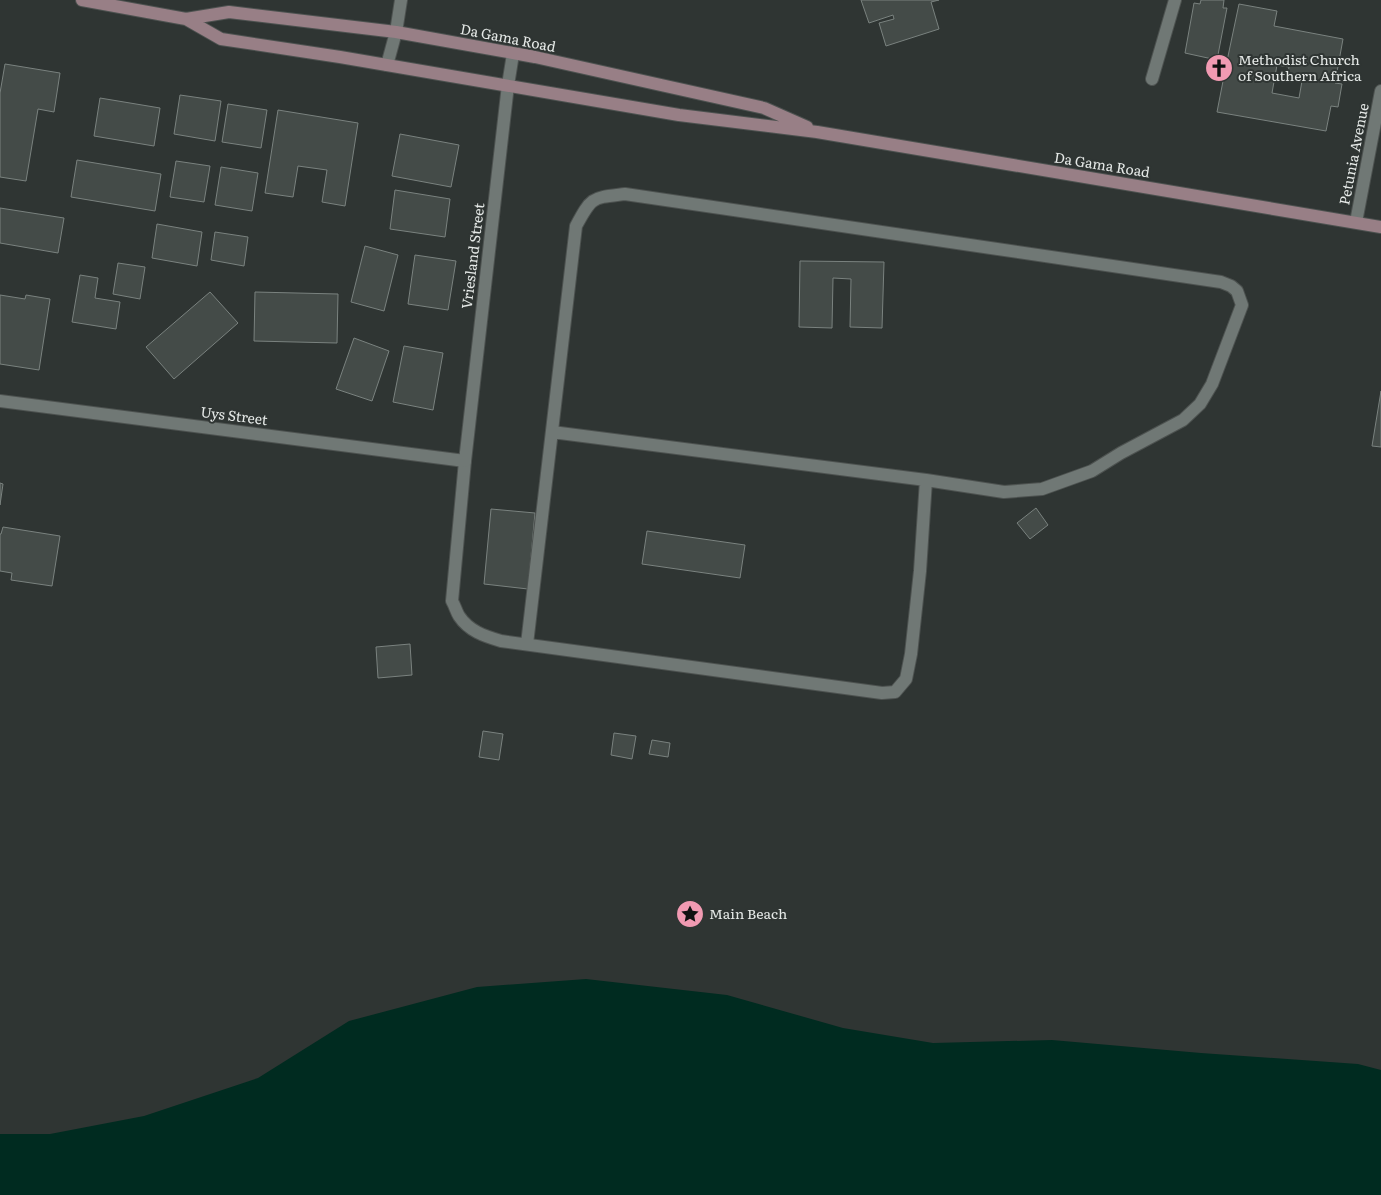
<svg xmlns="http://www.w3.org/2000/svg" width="1381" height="1195" font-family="Literata,serif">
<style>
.water{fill:#002b20}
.building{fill:#444b48;stroke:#7a827f;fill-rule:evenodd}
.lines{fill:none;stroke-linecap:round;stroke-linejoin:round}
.lane-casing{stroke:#4d5250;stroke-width:14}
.street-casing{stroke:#4d5250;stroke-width:14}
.secondary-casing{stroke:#4d5250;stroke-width:14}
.lane{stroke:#707875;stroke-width:12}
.street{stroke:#707875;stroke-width:12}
.secondary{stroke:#987f86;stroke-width:12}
.labels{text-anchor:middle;stroke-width:4;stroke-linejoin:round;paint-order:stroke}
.street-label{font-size:14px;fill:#e5e9e7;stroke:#2f3533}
.poi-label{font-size:14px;fill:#e5e9e7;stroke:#2f3533;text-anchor:start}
</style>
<rect width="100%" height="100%" fill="#2f3533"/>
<path class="water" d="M586,979L727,995L843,1028L933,1043L1052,1040L1201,1053L1358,1064L1381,1070V1195H0V1134H50L144,1116L258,1078L349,1021L477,987Z"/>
<path class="building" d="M861,0H939L931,2L939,29L886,46L879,23L894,19L893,15L869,23Z
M1201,0H1224L1223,8H1227L1217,60L1185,53L1194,3L1200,4Z
M1239,4L1277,11L1274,26L1343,39L1335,83L1342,84L1338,107L1331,106L1326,131L1217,112L1224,76L1219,75L1222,60L1227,61ZM1277,65L1289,67L1287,79L1302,81L1299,98L1272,93Z
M5,64L60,73L54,112L38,109L26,181L0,177V93Z
M180,95L221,101L215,141L174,134Z
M100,98L160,108L154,146L94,136Z
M228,104L267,110L261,148L222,142Z
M278,110L358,123L345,206L322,202L327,170L298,166L293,197L265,193Z
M400,134L459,145L451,187L392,176Z
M77,160L161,174L155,211L71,197Z
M176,161L210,166L204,202L170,197Z
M221,167L258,173L252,211L215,205Z
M395,190L450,199L445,237L390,229Z
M0,208L64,218L58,253L0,243Z
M157,224L202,232L197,266L152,258Z
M215,232L248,237L244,266L211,260Z
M365,246L398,255L384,311L351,302Z
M415,255L456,261L448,310L408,304Z
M800,261L884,262L882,328L850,327L851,279L833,278L832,328L799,327Z
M118,263L145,267L140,299L113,294Z
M80,275L98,278L95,298L120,302L116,329L72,322Z
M210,292L238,323L174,379L146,347Z
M255,292L338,294L337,343L254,341Z
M0,295L25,299L26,295L50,299L39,370L0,364Z
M354,338L389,351L372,401L336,389Z
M404,346L443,353L433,410L393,402Z
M1381,391V447L1372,446Z
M0,483L3,484L0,505Z
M1036,508L1048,525L1030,539L1017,523Z
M491,509L535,513L528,589L484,584Z
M3,527L60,536L52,586L11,580L12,573L0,571V534H1Z
M647,531L745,545L740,578L642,564Z
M410,644L412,675L378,678L376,647Z
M483,731L503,734L499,760L479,757Z
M614,733L636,736L632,759L611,755Z
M652,740L670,743L668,757L649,754Z"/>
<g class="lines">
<g class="lane-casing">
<path id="lane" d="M1152,79L1175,0
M465,461L452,601C455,606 456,611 459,616C469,631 484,636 501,641L882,693L895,692L906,679L911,654L920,571L926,480
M527,644L576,226C592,196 592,198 625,194L1221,282L1231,286L1237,291L1242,305L1212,384L1200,404L1183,420L1121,453L1092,471L1042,489L1004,492L926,480L552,432"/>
</g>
<g class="street-casing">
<path id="street" d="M387,65L396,32L401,0
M1356,222L1381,91
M0,401L465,461L508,85L513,54"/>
</g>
<g class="secondary-casing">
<path id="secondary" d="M82,0L186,19L229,12L396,32L535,57L764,108L807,127
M186,19L221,39L340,57L679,115L817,132L1381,227"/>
</g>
<use href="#lane" class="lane"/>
<use href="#street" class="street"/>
<use href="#secondary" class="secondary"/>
</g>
<defs>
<g id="church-disc" transform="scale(1.4375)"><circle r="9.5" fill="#f19ab2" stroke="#2f3533"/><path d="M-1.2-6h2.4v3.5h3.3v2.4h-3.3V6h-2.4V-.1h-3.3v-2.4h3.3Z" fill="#111"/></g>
<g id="sight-disc" transform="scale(1.4375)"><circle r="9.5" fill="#f19ab2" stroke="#2f3533"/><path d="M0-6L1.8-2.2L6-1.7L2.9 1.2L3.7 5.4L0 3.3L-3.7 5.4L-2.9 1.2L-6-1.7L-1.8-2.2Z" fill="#111"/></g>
</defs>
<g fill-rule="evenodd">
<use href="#church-disc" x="1219" y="68"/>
<use href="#sight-disc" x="690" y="914"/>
</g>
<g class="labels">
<g class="street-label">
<text transform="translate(508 38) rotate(11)" y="5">Da Gama Road</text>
<text transform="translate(1354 154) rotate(-79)" y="5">Petunia Avenue</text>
<text transform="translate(1102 165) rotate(9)" y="5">Da Gama Road</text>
<text transform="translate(473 256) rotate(-83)" y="5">Vriesland Street</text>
<text transform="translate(234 416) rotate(7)" y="5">Uys Street</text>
</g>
<g class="poi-label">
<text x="1238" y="65">Methodist Church<tspan x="1238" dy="16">of Southern Africa</tspan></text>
<text x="709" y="919">Main Beach</text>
</g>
</g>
</svg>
